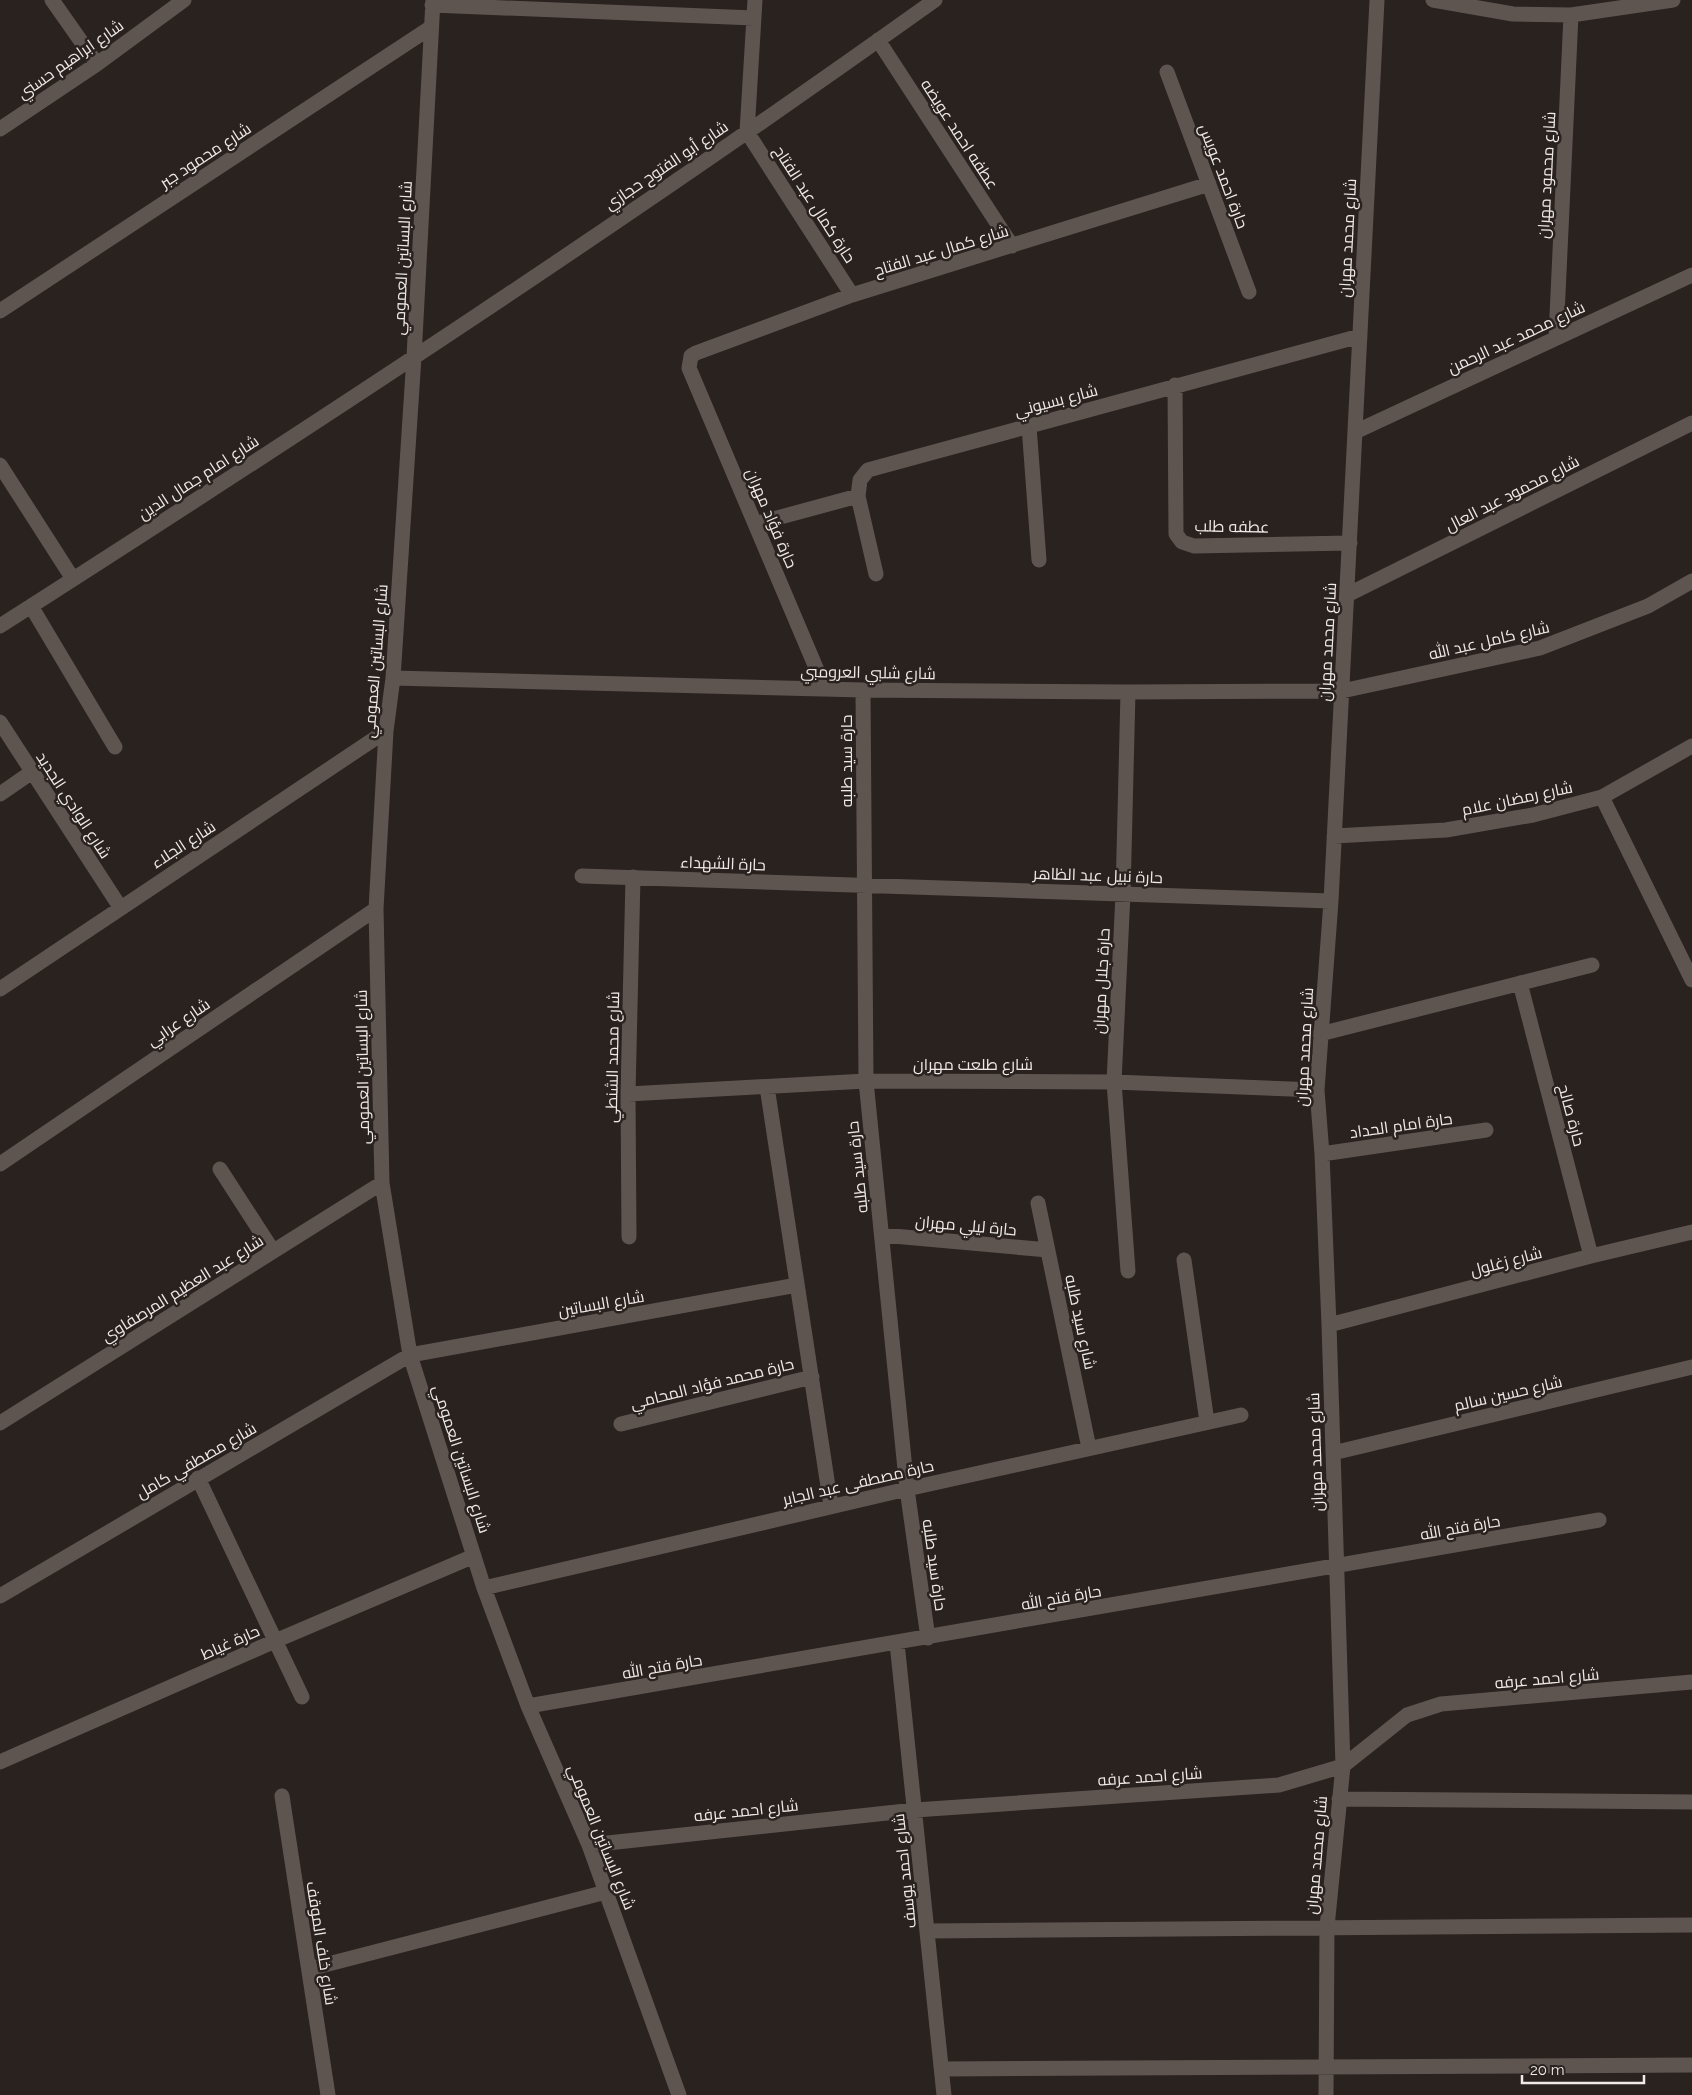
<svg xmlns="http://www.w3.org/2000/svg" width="1692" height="2095" font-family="Raleway,Cairo,sans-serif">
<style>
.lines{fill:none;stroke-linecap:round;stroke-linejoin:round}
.street{stroke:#5e5551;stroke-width:15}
.labels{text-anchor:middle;stroke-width:5;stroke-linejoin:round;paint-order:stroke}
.street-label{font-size:16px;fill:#efeae7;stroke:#2a221f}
</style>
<rect width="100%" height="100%" fill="#2a221f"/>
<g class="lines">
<path class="street" d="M52,0L97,64
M433,0L414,357L393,678L386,731L376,909L382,1183L410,1355L484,1588L528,1706L589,1845L679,2095
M755,0L747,132L852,295
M1433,0L1513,14L1571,15L1673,0
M432,5L754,18
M878,40L1012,246
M1167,72L1249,292
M0,129L97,64L184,0
M0,311L430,28
M1556,337L1571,15
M1175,385L1176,534L1182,542L1194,546L1350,543
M1029,426L1039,560
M1355,432L1692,275
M0,465L73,579
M755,524L858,496
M876,574L858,496L860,480L868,470L1360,336
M1347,595L1692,423
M31,606L115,747
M0,626C316,424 630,218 935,0
M393,678L863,690L1128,692L1342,691L1540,648L1648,606L1692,581
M825,689L689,368L691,356L696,353L852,295L1209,184
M863,690L866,1081L907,1489L928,1638
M0,722L120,907
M0,794L32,772
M1602,797L1692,980
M1334,836L1446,830L1533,815L1602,797L1692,746
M582,876L1331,901
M1520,983L1591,1256
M0,989L386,731
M1320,1034L1592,965
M767,1087L831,1506
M628,1094L866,1081L1114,1082L1317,1090
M1322,1154L1486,1130
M0,1164L376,909
M220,1169L273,1251
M1038,1203L1089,1448
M882,1235L1048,1250
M629,1237L628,1094L633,877
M1184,1260L1207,1422
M1128,1271L1114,1082L1123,894L1128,692
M1329,1325L1591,1256L1692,1232
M0,1423L382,1183
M621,1424L812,1377
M1333,1453L1692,1367
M198,1478L302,1697
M484,1588L907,1489L1241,1415
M0,1596L410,1355L797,1285
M897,1643L944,2095
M528,1706L1599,1520
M0,1762L275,1641L474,1556
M282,1796L328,2095
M1339,1799L1692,1802
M589,1845L915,1810L1279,1785L1343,1766L1407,1715L1441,1704L1692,1682
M928,1931L1692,1925
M309,1969L606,1892
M942,2069L1692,2065
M1326,2095L1327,1927L1343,1766L1329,1325L1322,1154L1317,1090L1331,901L1377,0"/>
</g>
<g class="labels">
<g class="street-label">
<text transform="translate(70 59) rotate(-35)" y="6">شارع ابراهيم حسني</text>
<text transform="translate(960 134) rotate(57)" y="6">عطفه احمد عويضه</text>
<text transform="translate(205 155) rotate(-33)" y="6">شارع محمود جبر</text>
<text transform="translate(666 165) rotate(-34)" y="6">شارع أبو الفتوح حجازي</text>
<text transform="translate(1546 175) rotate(-87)" y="6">شارع محمود مهران</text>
<text transform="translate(1224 176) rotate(69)" y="6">حارة احمد عويس</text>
<text transform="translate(815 204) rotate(57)" y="6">حارة كمال عبد الفتاح</text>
<text transform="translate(1347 238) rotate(-87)" y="6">شارع محمد مهران</text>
<text transform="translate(941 250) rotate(-17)" y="6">شارع كمال عبد الفتاح</text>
<text transform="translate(402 258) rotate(-87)" y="6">شارع البساتين العمومي</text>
<text transform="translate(1516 337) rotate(-25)" y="6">شارع محمد عبد الرحمن</text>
<text transform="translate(1056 400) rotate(-15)" y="6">شارع بسيوني</text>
<text transform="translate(198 477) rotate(-33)" y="6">شارع امام جمال الدين</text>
<text transform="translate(1512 493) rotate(-27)" y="6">شارع محمود عبد العال</text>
<text transform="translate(772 518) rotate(67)" y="6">حارة فؤاد مهران</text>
<text transform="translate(1232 526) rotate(1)" y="6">عطفه طلب</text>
<text transform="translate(1489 640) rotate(-13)" y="6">شارع كامل عبد الله</text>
<text transform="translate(1327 642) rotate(-87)" y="6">شارع محمد مهران</text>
<text transform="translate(375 661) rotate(-85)" y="6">شارع البساتين العمومي</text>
<text transform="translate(868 672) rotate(1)" y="6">شارع شلبي العرومبي</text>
<text transform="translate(846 761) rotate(-90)" y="6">حارة سيد طلبه</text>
<text transform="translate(1517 798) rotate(-12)" y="6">شارع رمضان علام</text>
<text transform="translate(74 805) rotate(57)" y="6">شارع الوادي الجديد</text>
<text transform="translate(183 844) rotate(-33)" y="6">شارع الجلاء</text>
<text transform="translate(723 863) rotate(2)" y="6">حارة الشهداء</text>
<text transform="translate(1098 875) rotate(2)" y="6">حارة نبيل عبد الظاهر</text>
<text transform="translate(1101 981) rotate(-87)" y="6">حارة جلال مهران</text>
<text transform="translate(178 1022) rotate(-34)" y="6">شارع عرابي</text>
<text transform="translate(1304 1047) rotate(-87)" y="6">شارع محمد مهران</text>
<text transform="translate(612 1057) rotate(-89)" y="6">شارع محمد الشنطي</text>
<text x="973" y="1070">شارع طلعت مهران</text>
<text transform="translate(362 1067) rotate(-91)" y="6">شارع البساتين العمومي</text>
<text transform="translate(1572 1115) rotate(75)" y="6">حارة صالح</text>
<text transform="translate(1401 1125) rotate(-8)" y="6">حارة امام الحداد</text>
<text transform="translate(857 1167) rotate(-96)" y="6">حارة سيد طلبه</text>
<text transform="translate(966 1225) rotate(5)" y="6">حارة ليلي مهران</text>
<text transform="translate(1506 1261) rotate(-15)" y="6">شارع زغلول</text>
<text transform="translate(182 1288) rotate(-32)" y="6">شارع عبد العظيم المرصفاوي</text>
<text transform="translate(601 1303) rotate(-10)" y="6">شارع البساتين</text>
<text transform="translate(1081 1322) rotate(78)" y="6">شارع سيد طلبه</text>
<text transform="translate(712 1383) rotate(-14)" y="6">حارة محمد فؤاد المحامي</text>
<text transform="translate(1508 1393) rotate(-13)" y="6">شارع حسين سالم</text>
<text transform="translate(1315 1452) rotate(-92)" y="6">شارع محمد مهران</text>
<text transform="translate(462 1459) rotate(72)" y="6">شارع البساتين العمومي</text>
<text transform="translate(196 1460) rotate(-30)" y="6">شارع مصطفي كامل</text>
<text transform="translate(858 1482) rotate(-13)" y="6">حارة مصطفى عبد الجابر</text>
<text transform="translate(1460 1527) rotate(-10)" y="6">حارة فتح الله</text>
<text transform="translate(935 1565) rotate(82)" y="6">حارة سيد طلبه</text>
<text transform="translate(1061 1597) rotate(-10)" y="6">حارة فتح الله</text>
<text transform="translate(230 1642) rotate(-24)" y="6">حارة غياط</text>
<text transform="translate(662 1666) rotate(-10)" y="6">حارة فتح الله</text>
<text transform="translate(1547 1678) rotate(-5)" y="6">شارع احمد عرفه</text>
<text transform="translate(1150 1776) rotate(-4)" y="6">شارع احمد عرفه</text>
<text transform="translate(746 1810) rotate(-6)" y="6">شارع احمد عرفه</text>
<text transform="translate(602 1837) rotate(68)" y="6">شارع البساتين العمومي</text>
<text transform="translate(1316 1855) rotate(-85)" y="6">شارع محمد مهران</text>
<text transform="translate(904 1871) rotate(-96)" y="6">شارع احمد يوسف</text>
<text transform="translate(322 1943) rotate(81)" y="6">شارع خلف الموقف</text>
</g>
</g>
<path d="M1522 2075v8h122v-8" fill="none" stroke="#efeae7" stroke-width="2.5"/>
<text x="1530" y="2075" font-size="15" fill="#efeae7" stroke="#2a221f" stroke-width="4" paint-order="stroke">20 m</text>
</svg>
